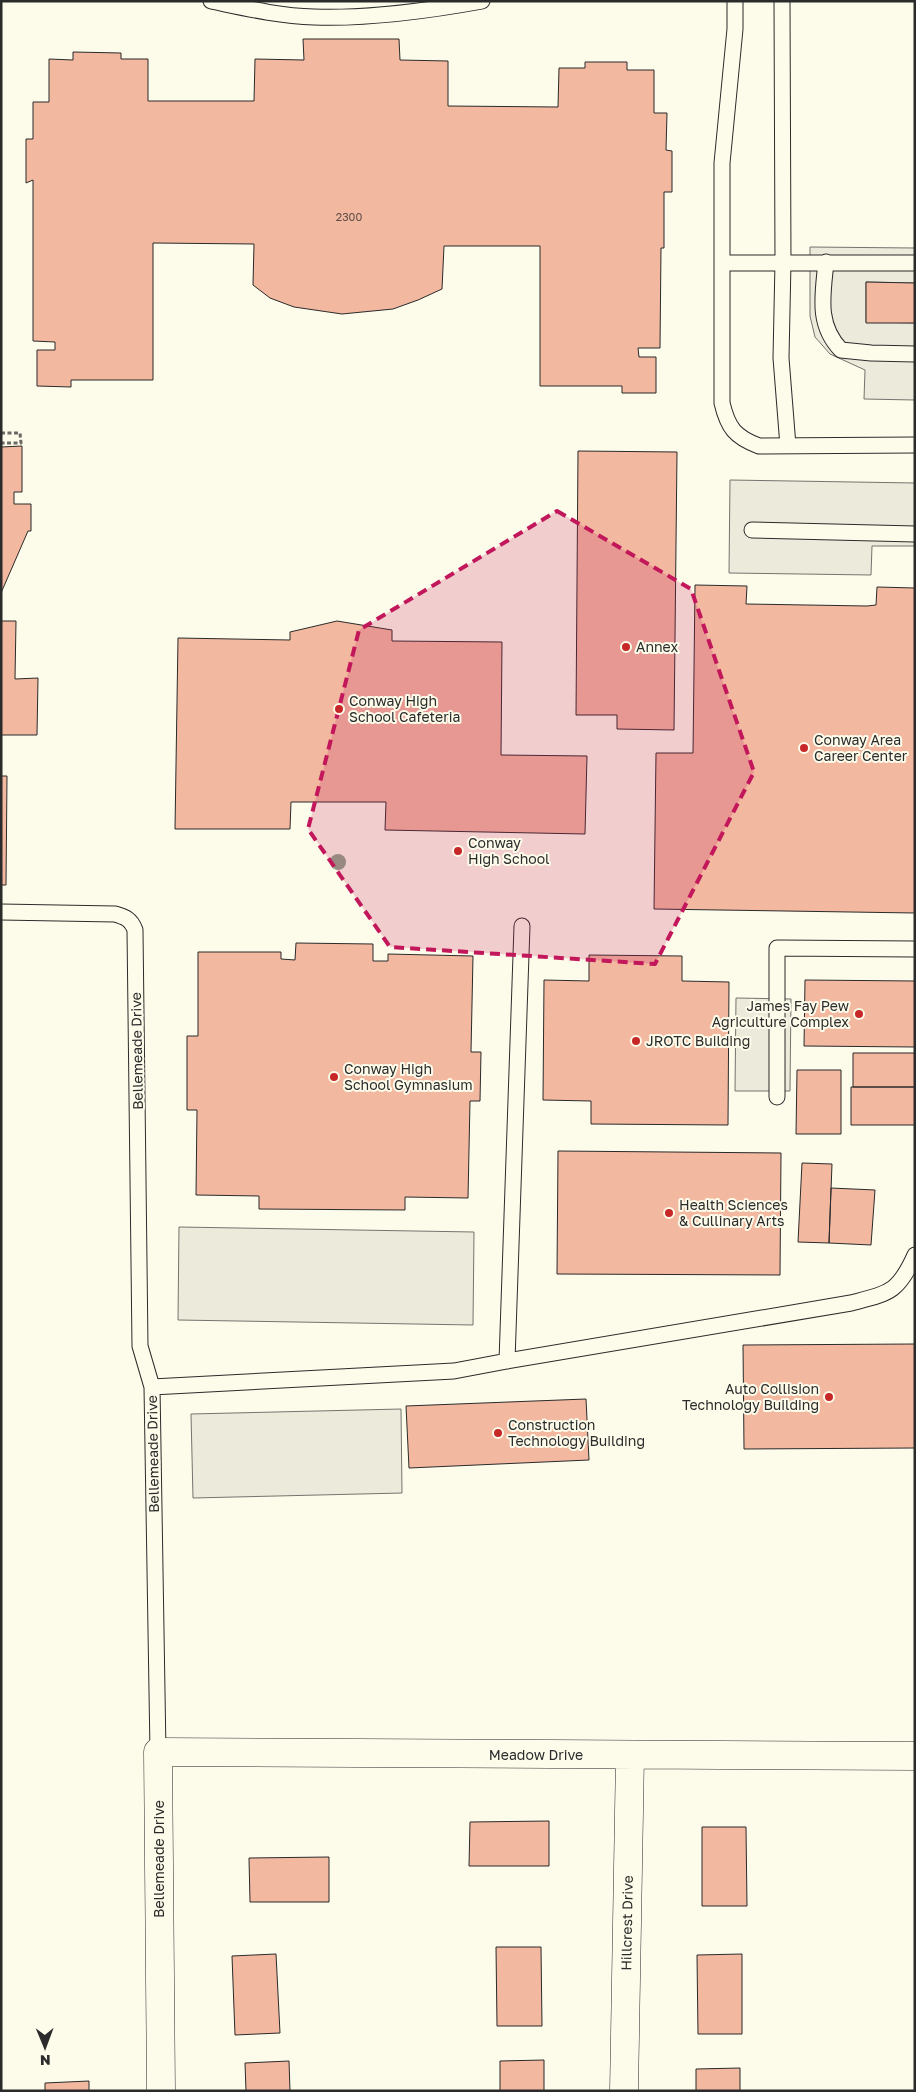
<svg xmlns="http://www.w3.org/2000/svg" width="916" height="2092" font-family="'Golos Text',sans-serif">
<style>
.parking{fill:#eceadb;stroke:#74746e}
.building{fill:#f2b8a0;stroke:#2b2b2b}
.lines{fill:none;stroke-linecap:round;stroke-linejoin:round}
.service-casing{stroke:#2b2b2b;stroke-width:17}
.minor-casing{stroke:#2b2b2b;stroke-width:29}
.path{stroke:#6a6964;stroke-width:3;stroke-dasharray:4 2.5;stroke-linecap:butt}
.service{stroke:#fdfbea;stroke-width:15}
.minor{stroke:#fdfbea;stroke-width:28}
.tree{fill:#8ea78a}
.marked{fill:#c2185b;fill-opacity:0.2;stroke:#c2185b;stroke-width:4;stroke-dasharray:10 6;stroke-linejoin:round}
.poi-dot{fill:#c62828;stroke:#fdfbea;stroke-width:2}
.labels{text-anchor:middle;stroke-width:4;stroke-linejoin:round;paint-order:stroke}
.number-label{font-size:11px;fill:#5d4e48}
.poi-label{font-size:14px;fill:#2b2b2b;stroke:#fdfbea;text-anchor:start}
.street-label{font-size:14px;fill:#2b2b2b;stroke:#fdfbea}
</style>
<rect width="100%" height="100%" fill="#fdfbea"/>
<path class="parking" d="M810,247L915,248V283L866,282V322L915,323V400L864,399L865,370L830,354L815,337L810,316Z
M730,480L915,483V546H872L871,575L729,573Z
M736,998L791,999L790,1091H735Z
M179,1227L474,1232L473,1325L178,1320Z
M401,1409L402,1493L193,1498L191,1414Z"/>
<path class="building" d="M303,39H399L400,60L448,61V106L558,107L559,68H585V62H627V70H654V113H667L666,150L672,151V192H664V248H661L660,348H638L639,357H656V393H622V386H540V246H444L442,289L418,300L393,309L342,314L294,307L270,298L253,285L254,244L153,243V380H71V387L37,386V350H55V342L33,341V180L26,183V139H33V102H49V59L73,60V52L121,53V59H148V101H254L255,59L304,60Z
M866,282L915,283V323H866Z
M22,446V492H14V504H31V531H28L1,593V447Z
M578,451L677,452L674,730L617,729V715H576Z
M695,585L747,586L746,604L867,606L876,605L877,587L915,588V913L654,909L656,753H693Z
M1,621H16L15,679L38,678L37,735H1Z
M337,621L392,630V641L502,642L501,755L587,756L585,834L385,830L386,802H291L290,829H175L178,638L290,640V632Z
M1,776H7L6,885H1Z
M296,943L373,944V961H388V954L473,956L471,1052H481L480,1101H470L468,1198L405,1197V1210L259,1209V1196L196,1195L197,1110H187V1036H198V952H281V959L295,960Z
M589,955L682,956V981L729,982L728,1125L591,1124V1101L543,1100L544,980L589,981Z
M805,980L915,981V1047L804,1046Z
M853,1053H915V1087H853Z
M797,1070H841V1134H796Z
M851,1087H915V1125H851Z
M558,1151L781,1153L780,1275L557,1274Z
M802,1163L832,1164L829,1243L798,1242Z
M831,1188L875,1190L871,1245L829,1243Z
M915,1344V1448L744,1449L743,1345Z
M586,1399L589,1460L409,1468L406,1406Z
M549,1821V1866H469L470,1822Z
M702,1827H746L747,1906H702Z
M329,1857V1902H250L249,1858Z
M496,1947H541L542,2026H497Z
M276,1954L280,2033L235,2035L232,1956Z
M742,1954V2034H698L697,1955Z
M544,2060V2091H500V2061Z
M289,2061L290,2091H246L245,2063Z
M740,2068V2091H696V2069Z
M89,2081V2091H45V2083Z"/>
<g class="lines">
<g class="service-casing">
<path id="service" d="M211,1C245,8 279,16 314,17C370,19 427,11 482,1
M735,1V29L722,163V403C728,428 735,437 759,446L915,445
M782,1L783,262L781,358L788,446
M826,262C823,294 816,324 841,350L871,353L915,354
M722,263H915
M752,530L915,534
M1,912L115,914C125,917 131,919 135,930L140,1346L152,1387L158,1752
M777,1097V948L915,949
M507,1361L522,926
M152,1387L454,1371L507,1361L851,1303C889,1293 898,1293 915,1255"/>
</g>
<g class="minor-casing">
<path id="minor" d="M161,2091L158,1752L915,1756
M624,2091L630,1756"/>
</g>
<path class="path" d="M1,433H20L21,443H1"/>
<use href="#service" class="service"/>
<use href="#minor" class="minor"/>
</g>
<circle class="tree" cx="338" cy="862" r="8"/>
<path class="marked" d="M557,511L691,589L754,772L655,964L390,947L308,829L359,630Z"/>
<g class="poi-dot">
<circle cx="626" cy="647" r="5"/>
<circle cx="339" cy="709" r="5"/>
<circle cx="804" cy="748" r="5"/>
<circle cx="458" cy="851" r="5"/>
<circle cx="859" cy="1014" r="5"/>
<circle cx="636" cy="1041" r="5"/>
<circle cx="334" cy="1077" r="5"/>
<circle cx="669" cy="1213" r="5"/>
<circle cx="829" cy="1397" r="5"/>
<circle cx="498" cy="1433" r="5"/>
</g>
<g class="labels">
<g class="number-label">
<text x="349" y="221">2300</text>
</g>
<g class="poi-label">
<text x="636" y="652">Annex</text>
<text x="349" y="706">Conway High<tspan x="349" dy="16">School Cafeteria</tspan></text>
<text x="814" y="745">Conway Area<tspan x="814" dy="16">Career Center</tspan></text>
<text x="468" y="848">Conway<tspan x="468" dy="16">High School</tspan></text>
<text x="849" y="1011" text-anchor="end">James Fay Pew<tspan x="849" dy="16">Agriculture Complex</tspan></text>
<text x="646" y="1046">JROTC Building</text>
<text x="344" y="1074">Conway High<tspan x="344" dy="16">School Gymnasium</tspan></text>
<text x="679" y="1210">Health Sciences<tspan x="679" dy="16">&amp; Cullinary Arts</tspan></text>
<text x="819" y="1394" text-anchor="end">Auto Collision<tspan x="819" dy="16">Technology Building</tspan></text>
<text x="508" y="1430">Construction<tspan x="508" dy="16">Technology Building</tspan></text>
</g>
<g class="street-label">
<text transform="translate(137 1051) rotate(-91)" y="5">Bellemeade Drive</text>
<text transform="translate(153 1454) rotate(-91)" y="5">Bellemeade Drive</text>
<text x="536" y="1760">Meadow Drive</text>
<text transform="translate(159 1859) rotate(-90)" y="5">Bellemeade Drive</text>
<text transform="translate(627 1923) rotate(-89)" y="5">Hillcrest Drive</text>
</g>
</g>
<rect width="916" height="2092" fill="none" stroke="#2b2b2b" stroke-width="5"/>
<g transform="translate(45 2047) rotate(179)" stroke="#fdfbea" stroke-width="4" paint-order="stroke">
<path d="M0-4L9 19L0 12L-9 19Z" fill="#2b2b2b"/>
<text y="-8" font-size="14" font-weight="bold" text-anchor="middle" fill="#2b2b2b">N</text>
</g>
</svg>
